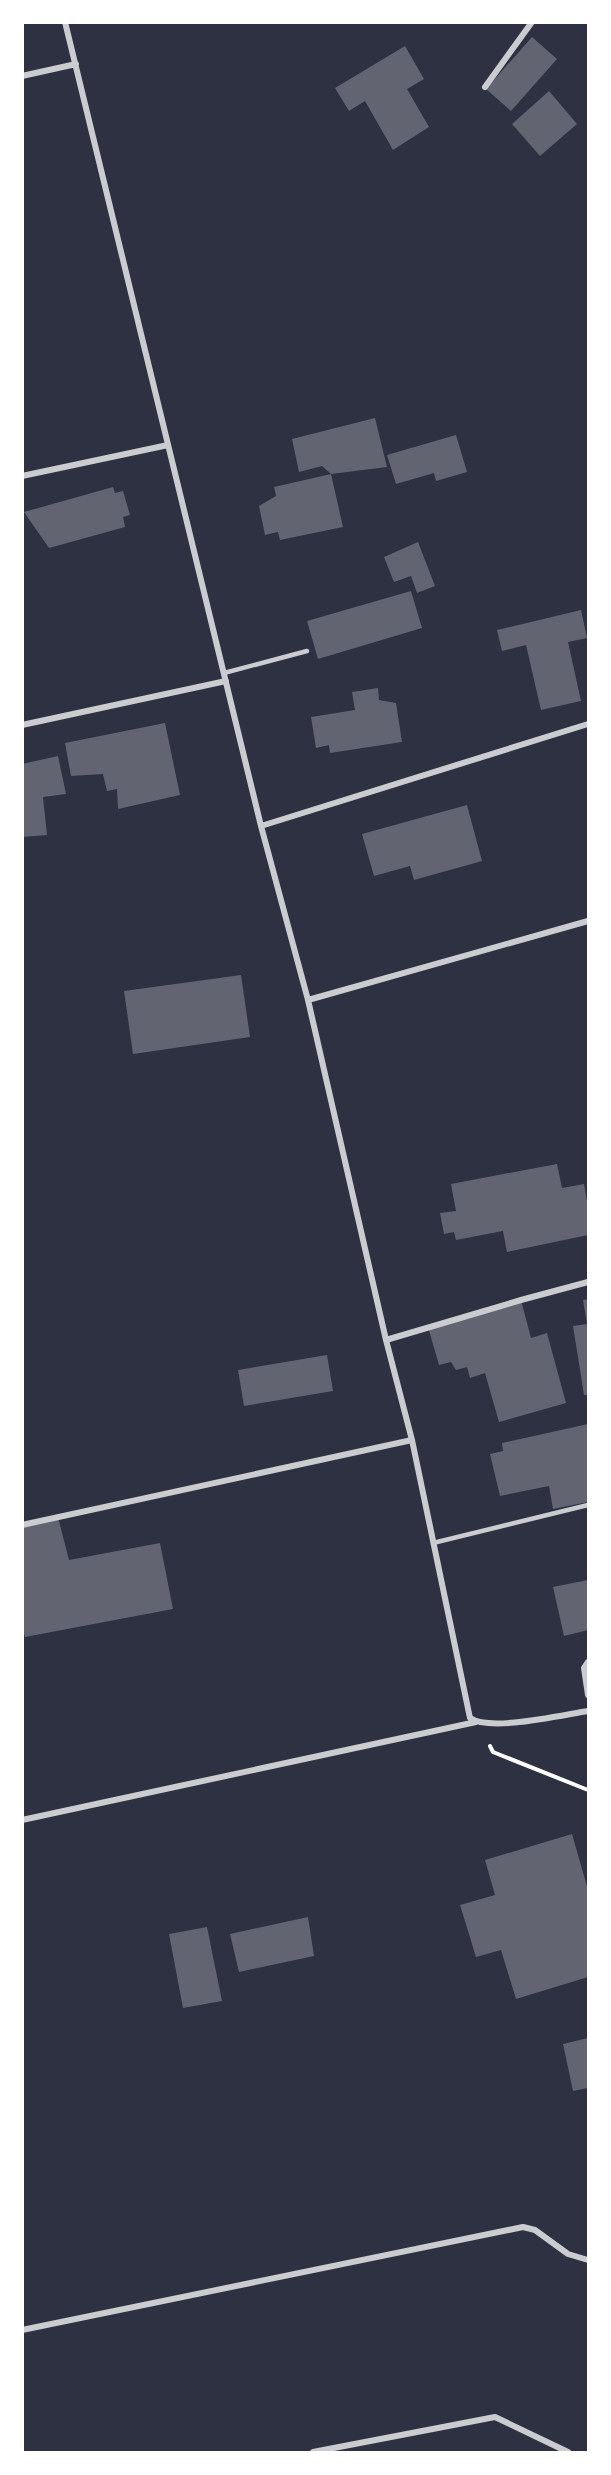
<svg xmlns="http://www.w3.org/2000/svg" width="611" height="2475" font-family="'Space Grotesk',sans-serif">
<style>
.building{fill:#626471}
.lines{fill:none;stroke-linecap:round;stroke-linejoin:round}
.path{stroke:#fff;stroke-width:4}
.service{stroke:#caccd0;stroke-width:4.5}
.minor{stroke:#caccd0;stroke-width:6}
</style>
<rect width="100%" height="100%" fill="#2d3142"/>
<path class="building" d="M532,37L557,59L511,111L486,89Z
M405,46L424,79L407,89L429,127L393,150L365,101L349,111L335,88Z
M549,91L577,124L540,156L512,124Z
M375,418L387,467L331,474L322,466L299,472L292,439Z
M456,435L467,472L436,481L434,473L396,484L387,455Z
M331,474L343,527L280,540L278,532L265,535L259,506L276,496L274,487Z
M113,487L115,493L123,491L130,515L123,517L125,527L49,548L24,512Z
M418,542L435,586L417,593L411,576L394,582L384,557Z
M411,591L422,628L318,659L307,621Z
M581,610L587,638L568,642L581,701L541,710L526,645L502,651L497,630Z
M378,688L379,700L396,703L402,742L330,753L329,745L316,748L311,717L355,710L352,692Z
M165,723L180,795L118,809L117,789L107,791L103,774L71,776L65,743Z
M58,756L66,794L43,797L47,835L22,837V764Z
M467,805L482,861L414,880L410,866L374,876L362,834Z
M241,975L250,1037L133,1054L124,991Z
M557,1164L562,1188L584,1184L588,1207V1235L507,1252L503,1231L456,1240L454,1232L444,1234L440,1213L456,1211L451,1184Z
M588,1299V1395H584L573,1326L587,1324L583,1300Z
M521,1300L531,1338L547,1333L566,1403L499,1422L485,1373L470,1378L467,1367L456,1370L451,1362L439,1365L428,1327Z
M327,1355L333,1391L244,1406L238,1370Z
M588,1424V1502L553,1509L549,1486L500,1496L490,1454L503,1451L502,1443Z
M58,1517L69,1560L160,1543L173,1609L25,1637L22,1627V1525Z
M588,1580V1630L564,1636L553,1587Z
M572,1834L588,1890V1977L516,1999L501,1950L476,1957L460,1905L495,1895L485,1860Z
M308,1917L314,1956L239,1972L230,1934Z
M207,1927L222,2001L183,2008L169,1934Z
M588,2038V2088L573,2091L563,2044Z"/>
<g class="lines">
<path class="path" d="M490,1746L493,1752L588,1790"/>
<path class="service" d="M224,673L307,651
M433,1543L588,1505"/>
<path class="minor" d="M65,22L261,826L308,1000L386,1340L412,1440L470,1718C490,1732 562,1715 588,1711
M22,76L76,64
M485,87L532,22
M22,476L168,445
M22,725L226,681
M261,826L588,724
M308,1000L588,921
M386,1340L521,1300L588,1282
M22,1525L412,1440
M588,1662L584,1668L588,1695
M22,1820L476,1722
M22,2330L523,2227L535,2230L568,2254L588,2260
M313,2452L495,2417L568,2452"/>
</g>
<rect width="611" height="2475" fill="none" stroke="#ffffff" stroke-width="48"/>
</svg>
